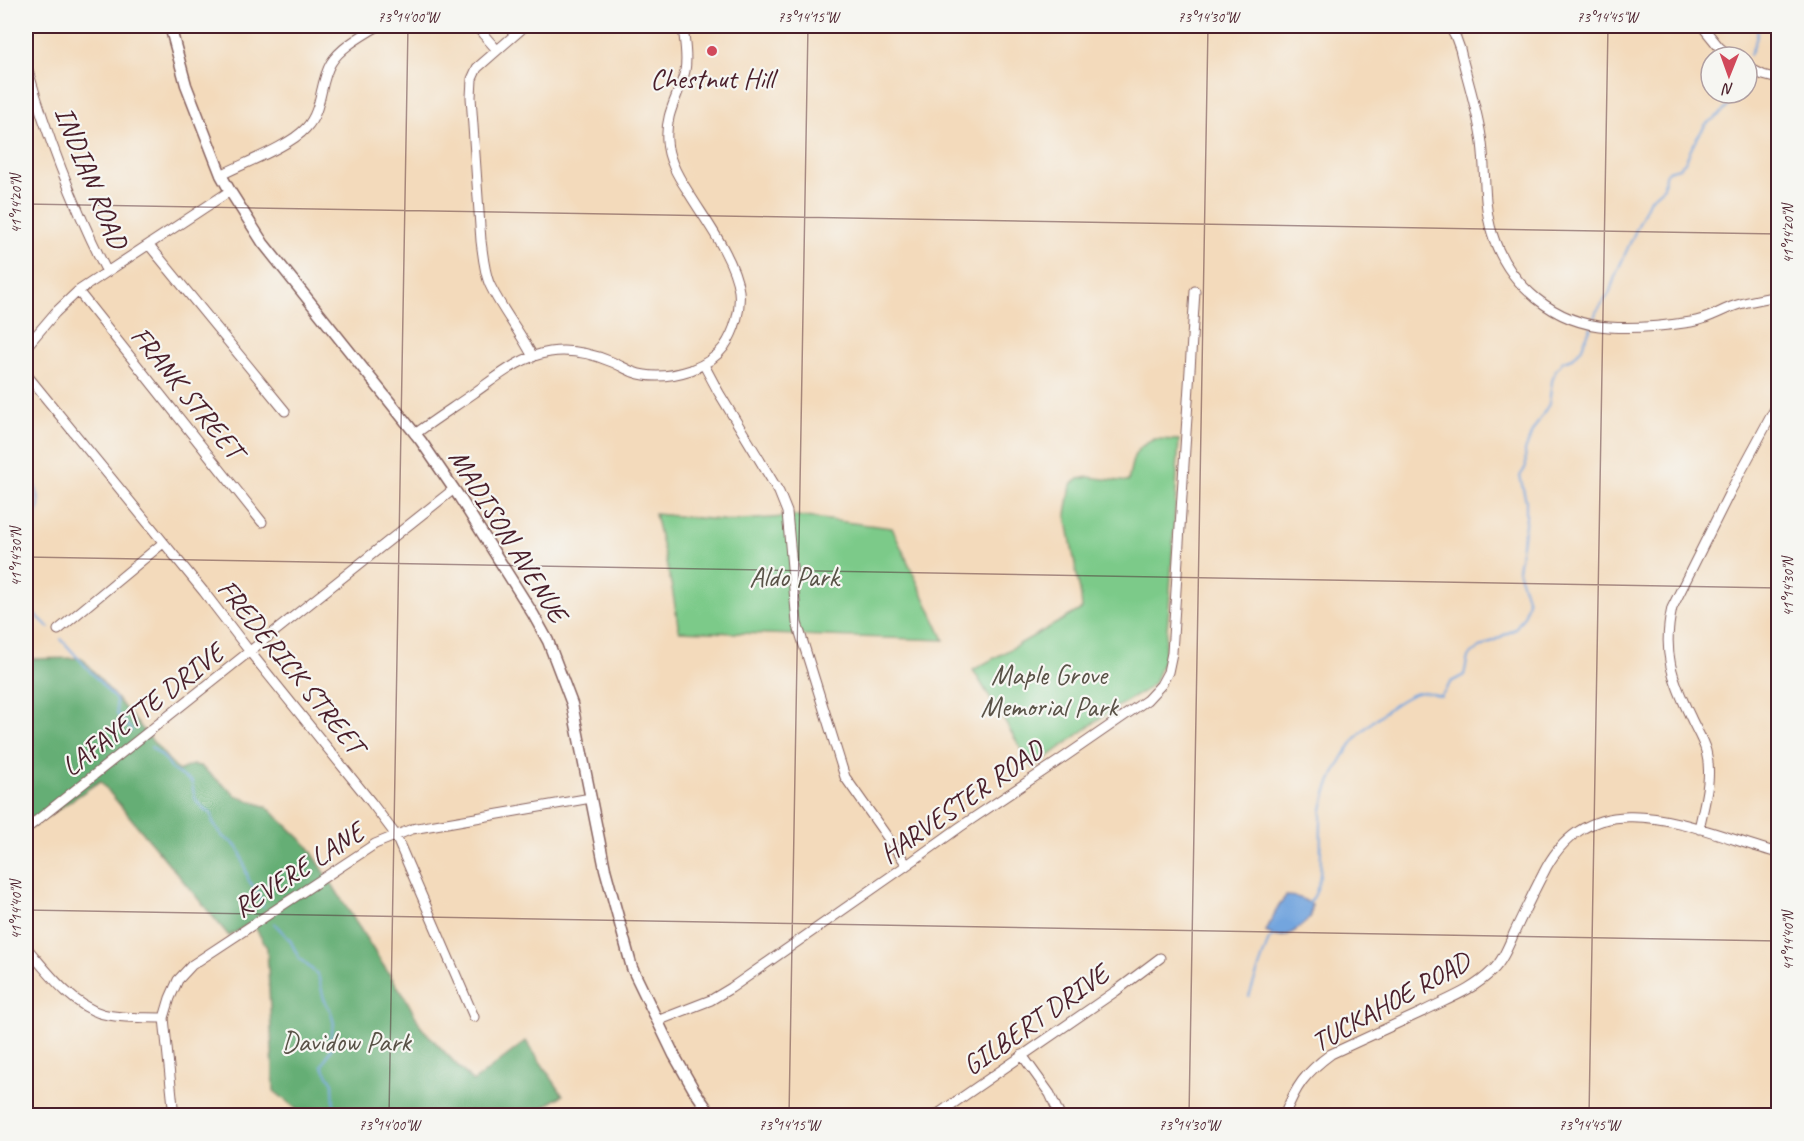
<svg xmlns="http://www.w3.org/2000/svg" width="1804" height="1141" font-family="Caveat,sans-serif">
<style>
.green{fill:#7cca89;stroke:#63745a;stroke-width:1.5}
.forest{fill:#65ae75;stroke:#586650;stroke-width:1.5}
.water{fill:#73a5de;stroke:#5e6284;stroke-width:1.5}
.lines{fill:none;stroke-linecap:round;stroke-linejoin:round}
.stream{stroke:#73a5de;stroke-width:2}
.minor-casing{stroke:#85605d;stroke-width:11}
.tertiary-casing{stroke:#85605d;stroke-width:13}
.minor{stroke:#fff;stroke-width:9}
.tertiary{stroke:#fff;stroke-width:10}
.ticks{fill:none;stroke:#4a1f2b;stroke-width:1.5;stroke-opacity:0.45}
.poi-dot{fill:#d1495b;stroke:#f6f6f2;stroke-width:2}
.labels{text-anchor:middle;stroke-width:4.5;stroke-linejoin:round;paint-order:stroke}
.poi-label{font-size:28px;fill:#4a1f2b;stroke:#f6f6f2}
.street-label{font-size:28px;fill:#4a1f2b;stroke:#f6f6f2}
.park-label{font-size:28px;fill:#595247;stroke:#f6f6f2}
.neatline{fill:none;stroke:#4a1f2b;stroke-width:2}
.ticks-label{font-size:15px;text-anchor:middle;fill:#4a1f2b}
</style>
<rect width="100%" height="100%" fill="#f6f6f2"/>
<filter id="ink" filterUnits="userSpaceOnUse"><feTurbulence type="fractalNoise" baseFrequency=".0167" numOctaves="2"/><feDisplacementMap in="SourceGraphic" scale="12" xChannelSelector="R" yChannelSelector="G"/><feConvolveMatrix kernelMatrix="1 2 1 2 8 2 1 2 1" color-interpolation-filters="sRGB"/></filter>
<filter id="wash" filterUnits="userSpaceOnUse"><feTurbulence type="fractalNoise" baseFrequency=".008" numOctaves="4" result="noise"/><feDisplacementMap in="SourceGraphic" scale="24" xChannelSelector="R" yChannelSelector="G"/><feGaussianBlur stdDeviation="1.35" result="paint"/><feColorMatrix in="noise" values="0 0 0 0 0 0 0 0 0 0 0 0 0 0 0 0 0 1.4 0 .05"/><feComposite in="paint" operator="in"/></filter>
<g filter="url(#wash)">
<rect width="100%" height="100%" fill="#f3dabb"/>
<path class="green" d="M1155,439L1179,440L1169,609L1164,658L1154,683L1143,692L1113,709L1033,768L973,670L1082,609L1081,597L1066,515L1071,485L1079,479L1088,477L1128,482C1133,459 1131,449 1155,439Z
M655,514L731,521L797,516L892,528L944,640L679,631L672,588Z"/>
<path class="forest" d="M82,658L178,771L192,765L200,766L237,796L267,807L308,846L383,965L405,997L422,1028L473,1082L526,1041L563,1095L530,1115L305,1116L274,1091L267,948L252,922L229,936L100,781L31,828L26,822V659Z"/>
<path class="water" d="M1286,896C1296,896 1303,898 1312,905L1311,916C1300,928 1282,946 1266,931L1279,905Z"/>
<g class="lines">
<path class="stream" d="M1750,55C1754,45 1759,36 1757,26
M1593,322L1596,312L1609,294L1616,274L1650,199L1664,187L1665,175L1668,171L1679,168L1685,162L1694,143L1706,124L1719,115L1733,102L1737,93
M26,462L38,495L39,505L26,558
M26,605C33,614 42,619 49,628
M61,639L116,700L117,714L132,731
M151,747L165,759L172,770L192,782C194,800 196,804 211,813L213,823L223,837L233,843L240,851L249,881L257,891L263,906
M1309,903C1329,884 1316,831 1323,805C1327,785 1339,763 1350,746C1361,729 1403,693 1423,692C1429,692 1436,695 1441,696L1451,682L1464,675L1468,657L1471,653L1515,629L1525,614L1528,601L1518,570L1526,518V501L1520,476L1526,467L1525,451L1532,432L1549,404L1552,381L1556,370L1563,361L1573,358L1581,349L1591,327
M274,923L290,940L299,958L318,975L324,999L331,1012L334,1024L330,1038L332,1047L322,1066L333,1083L334,1108L332,1116
M1249,996L1269,939L1274,935"/>
</g>
</g>
<g filter="url(#ink)">
<g class="lines">
<g class="minor-casing">
<path id="minor" d="M476,26L497,50
M525,26L477,68L472,79L471,97L481,241C483,255 484,270 489,283C501,309 520,331 533,357
M1449,26L1456,38L1460,49C1467,80 1478,111 1482,143C1486,173 1483,204 1492,233C1508,285 1555,324 1609,327C1636,329 1665,326 1691,322C1706,320 1720,311 1734,306C1748,301 1764,299 1778,296
M1702,26L1719,47L1731,57
M26,64C46,133 74,207 107,272
M1747,67L1763,75L1778,79
M221,175C244,163 290,146 306,128C323,110 319,83 331,63C341,47 362,36 378,26
M149,245L285,411
M78,291L262,522
M26,347L55,313L78,291L230,191
M704,365L719,393L779,492L787,512L797,623L845,777L907,865
M26,374L204,592L250,652L371,802L395,834L474,1017
M415,434C434,420 454,407 474,393C497,377 521,356 550,352C571,349 593,354 612,362C619,365 626,369 633,372C652,379 673,376 691,370C704,365 715,359 724,347C735,331 741,310 739,291C734,257 705,220 687,190C677,175 668,159 667,141C665,112 679,96 685,71C688,56 684,40 683,26
M58,630L163,543
M26,829L454,489
M1699,829C1704,804 1713,777 1706,751C1703,740 1696,729 1691,718C1672,679 1662,652 1672,608L1731,490L1778,403
M26,947C46,970 72,1006 103,1014C122,1019 145,1017 164,1018
M657,1021L711,1000L731,988L907,865L960,827L1060,760L1147,700L1161,685L1168,672L1172,653L1195,291
M1022,1055L1050,1094L1060,1116
M174,1116L164,1018L170,998L178,980L192,965L375,844L412,829L591,798
M935,1116L1116,991L1160,958
M1284,1116C1296,1086 1305,1073 1331,1054C1361,1040 1391,1026 1422,1012C1447,999 1472,991 1492,971C1503,961 1509,944 1515,931C1524,912 1533,893 1543,874C1592,773 1700,832 1778,853"/>
</g>
<g class="tertiary-casing">
<path id="tertiary" d="M170,26L186,85L221,175L230,191L263,243L421,441L460,498L533,614L548,641L572,704L605,869L632,968L674,1055L694,1090L712,1116"/>
</g>
<use href="#minor" class="minor"/>
<use href="#tertiary" class="tertiary"/>
</g>
</g>
<path class="ticks" d="M26,204L1778,234M26,557L1778,588M26,910L1778,941M389,1116L408,26M789,1116L808,26M1189,1116L1208,26M1589,1116L1608,26"/>
<circle class="poi-dot" cx="712" cy="51" r="6"/>
<g class="labels">
<g class="poi-label">
<text x="712" y="88">Chestnut Hill</text>
</g>
<g class="street-label">
<text transform="translate(92 177) rotate(68)" y="10">INDIAN ROAD</text>
<text transform="translate(188 392) rotate(51)" y="10">FRANK STREET</text>
<text transform="translate(509 535) rotate(58)" y="10">MADISON AVENUE</text>
<text transform="translate(292 666) rotate(51)" y="10">FREDERICK STREET</text>
<text transform="translate(142 709) rotate(-38)" y="10">LAFAYETTE DRIVE</text>
<text transform="translate(961 801) rotate(-35)" y="10">HARVESTER ROAD</text>
<text transform="translate(298 869) rotate(-33)" y="10">REVERE LANE</text>
<text transform="translate(1390 1001) rotate(-29)" y="10">TUCKAHOE ROAD</text>
<text transform="translate(1035 1019) rotate(-35)" y="10">GILBERT DRIVE</text>
</g>
<g class="park-label">
<text x="794" y="586">Aldo Park</text>
<text x="1049" y="684">Maple Grove<tspan x="1049" dy="32">Memorial Park</tspan></text>
<text x="346" y="1051">Davidow Park</text>
</g>
</g>
<rect width="1804" height="1141" fill="none" stroke="#f6f6f2" stroke-width="66"/>
<g transform="translate(1729 75) rotate(181)"><circle r="28" fill="#f6f6f2" stroke="#b1a0a2" stroke-width="1.5"/>
<path d="M0-4.5L10 22L0 15L-10 22Z" fill="#d1495b"/>
<text y="-9" font-size="16" font-weight="bold" text-anchor="middle" fill="#4a1f2b">N</text>
</g>
<rect x="33" y="33" width="1738" height="1075" class="neatline"/>
<g class="ticks-label">
<text x="408" y="22">73°14'00"W</text>
<text x="808" y="22">73°14'15"W</text>
<text x="1208" y="22">73°14'30"W</text>
<text x="1607" y="22">73°14'45"W</text>
<text transform="translate(16 204) rotate(-90)" y="5">41°14'20"N</text>
<text transform="translate(1788 234) rotate(-90)" y="5">41°14'20"N</text>
<text transform="translate(16 557) rotate(-90)" y="5">41°14'30"N</text>
<text transform="translate(1788 587) rotate(-90)" y="5">41°14'30"N</text>
<text transform="translate(16 910) rotate(-90)" y="5">41°14'40"N</text>
<text transform="translate(1788 941) rotate(-90)" y="5">41°14'40"N</text>
<text x="389" y="1130">73°14'00"W</text>
<text x="789" y="1130">73°14'15"W</text>
<text x="1189" y="1130">73°14'30"W</text>
<text x="1589" y="1130">73°14'45"W</text>
</g>
</svg>
